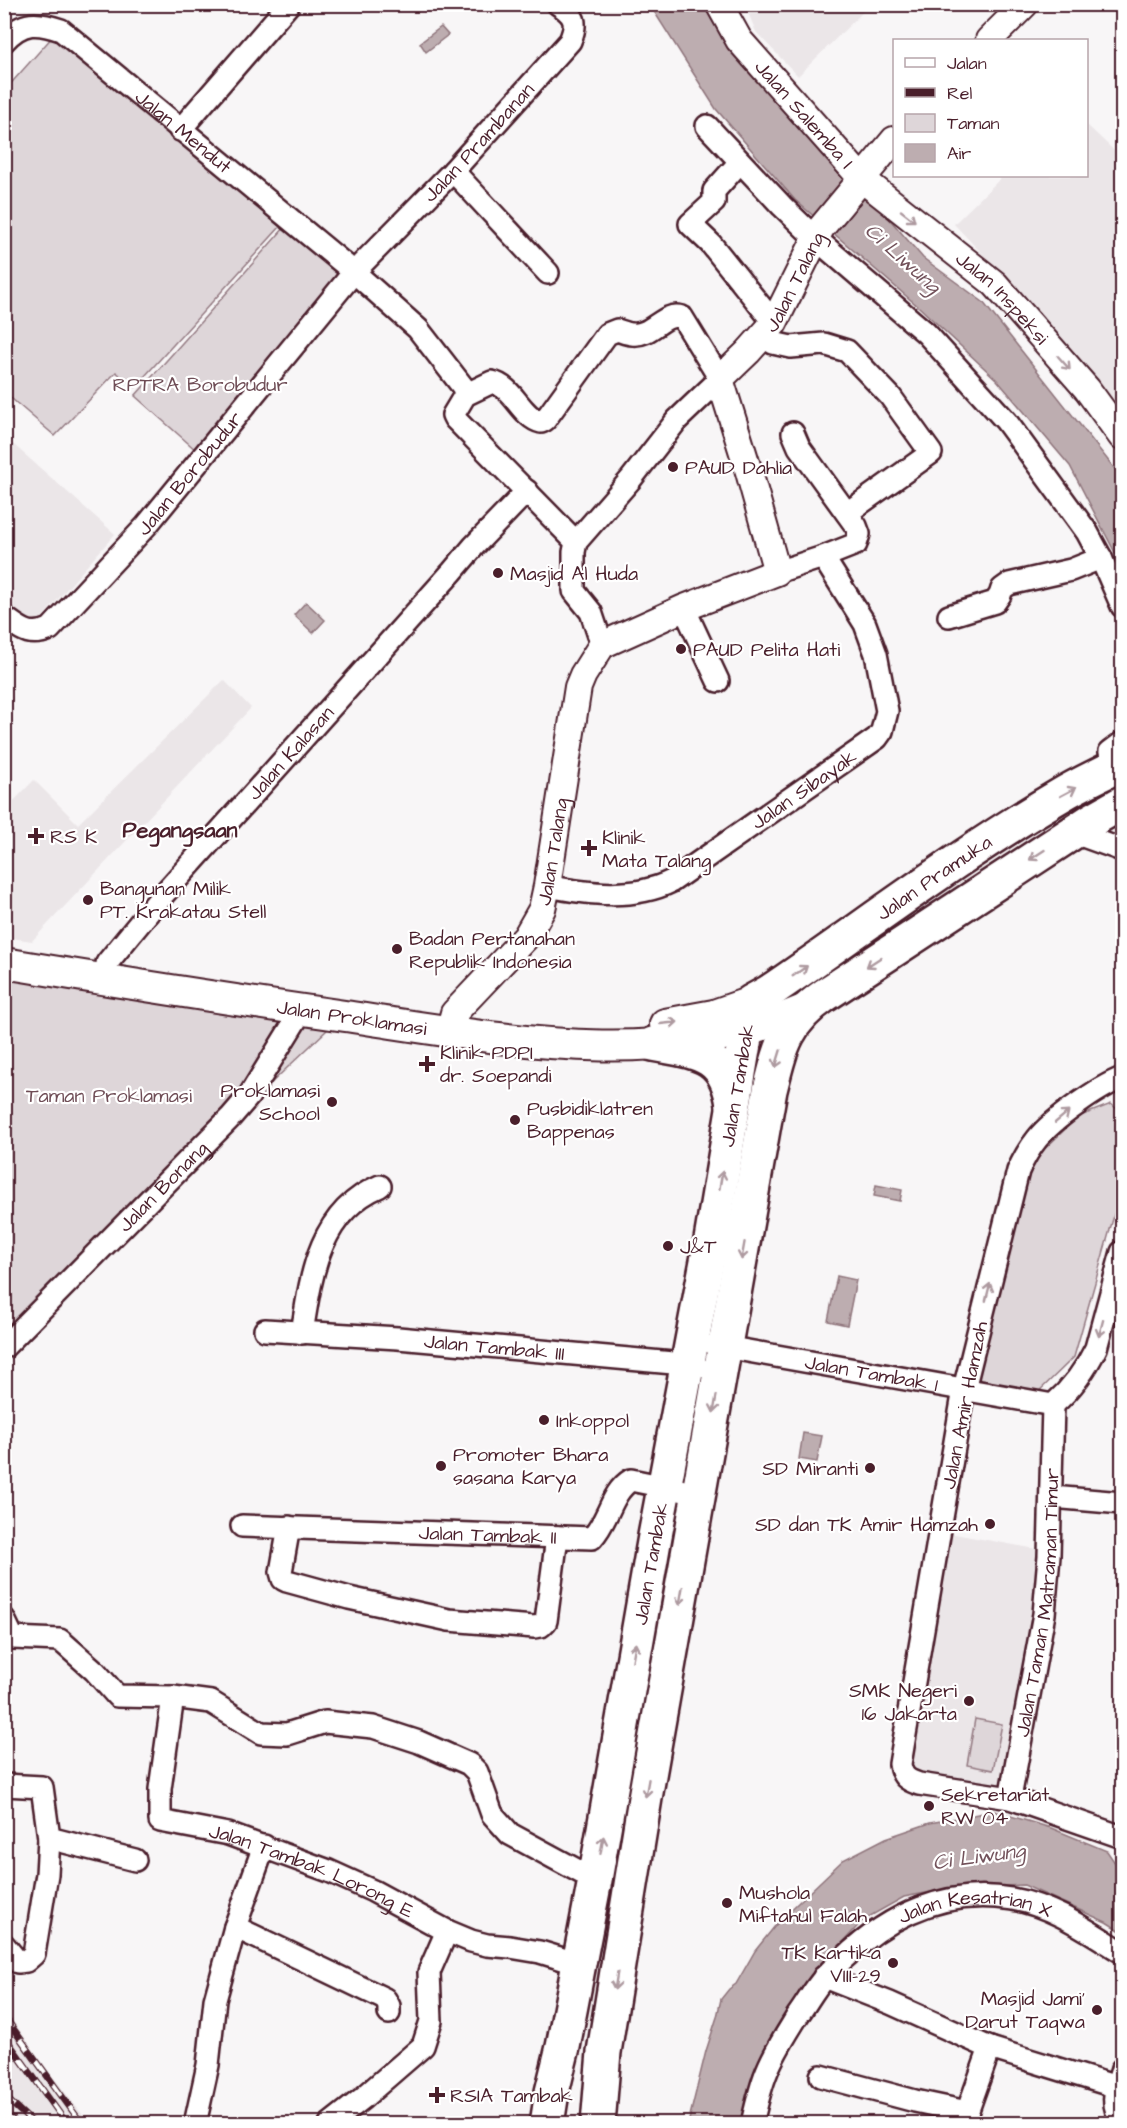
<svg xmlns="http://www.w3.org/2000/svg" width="1127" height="2128" font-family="'Architects Daughter',sans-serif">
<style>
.built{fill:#ebe6e8}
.green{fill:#ded6d9;stroke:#947a82;stroke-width:1.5}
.water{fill:#bdadb0;stroke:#8f747b;stroke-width:1.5}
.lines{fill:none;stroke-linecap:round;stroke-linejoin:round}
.minor-casing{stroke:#4a1f2b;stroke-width:26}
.tertiary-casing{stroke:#4a1f2b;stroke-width:30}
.secondary-casing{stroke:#4a1f2b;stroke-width:34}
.primary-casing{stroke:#4a1f2b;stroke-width:38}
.minor{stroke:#fff;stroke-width:21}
.tertiary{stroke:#fff;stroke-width:26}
.secondary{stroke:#fff;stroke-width:30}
.primary{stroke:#fff;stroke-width:33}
.rail-casing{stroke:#4a1f2b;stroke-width:7}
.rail{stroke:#fff;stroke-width:4.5;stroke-dasharray:14;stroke-linecap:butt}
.oneway{stroke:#ae9aa0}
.poi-dot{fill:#4a1f2b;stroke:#fff;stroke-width:2}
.labels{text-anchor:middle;stroke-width:4.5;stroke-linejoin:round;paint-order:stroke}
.street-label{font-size:20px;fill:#4a1f2b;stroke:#fff}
.park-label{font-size:20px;fill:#6f4d56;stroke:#fff}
.poi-label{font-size:20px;fill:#4a1f2b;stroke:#fff;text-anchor:start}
.water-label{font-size:21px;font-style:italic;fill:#72515a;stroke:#fff}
.quarter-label{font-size:22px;font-weight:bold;fill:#4a1f2b;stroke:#fff}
</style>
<rect width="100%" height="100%" fill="#f8f6f7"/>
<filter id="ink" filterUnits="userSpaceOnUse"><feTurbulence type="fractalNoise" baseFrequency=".0167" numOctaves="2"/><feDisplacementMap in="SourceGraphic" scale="12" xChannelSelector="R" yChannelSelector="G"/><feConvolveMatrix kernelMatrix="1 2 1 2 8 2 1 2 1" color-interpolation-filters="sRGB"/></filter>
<g filter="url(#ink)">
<path class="built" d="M745,5H870L798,76L756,32Z
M1087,125L1122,158V428L1112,417L1071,348L954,224L1003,176H1086Z
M5,437L115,534L31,630L5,607Z
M224,680L251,708L32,941L5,937V810L34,780L78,824Z
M949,1533L1047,1551L1004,1788L905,1770Z
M5,2009L39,2059L89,2123H5Z"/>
<path class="green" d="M54,35L280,227L135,387L116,372L55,436L5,393V90Z
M285,227L341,277L197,451L135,396Z
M5,972L328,1029L5,1336Z
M1111,1104L1122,1113V1187L1074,1357L1030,1400L974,1385L1033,1160L1078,1117Z
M975,1719L1002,1724L993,1770L967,1765Z"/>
<path class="water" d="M653,5H711L837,158L923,258L983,302L1122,478V566L1070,466L997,380L920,308L795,200L716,109L655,13Z
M441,27L448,35L426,52L420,43Z
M306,602L325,620L313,633L294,615Z
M876,1185L902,1190L900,1201L874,1196Z
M837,1276L856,1280L847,1325L828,1321Z
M803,1433L822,1436L817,1462L799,1459Z
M994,1811L1051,1828L1107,1851L1122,1873V1932L1106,1922L1024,1885L947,1889L904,1897L863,1920L800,1990L753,2073L743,2123L688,2124L706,2051L717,2017L721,1999L729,1989L736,1984L755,1951L779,1921L843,1860L886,1838L930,1823Z"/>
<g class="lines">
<g class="minor-casing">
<g id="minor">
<path id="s1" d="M4,41C23,20 38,22 61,30L354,272L418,329L463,387L465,395"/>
<path d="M707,126L782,206L815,238L926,333L1006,421L1087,532L1101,558L1122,606"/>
<path d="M180,130L289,4"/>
<path d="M740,162L714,191V202L690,224L711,244L774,323"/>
<path d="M453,171L548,273"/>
<path d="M763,336L773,343L791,347L824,344L847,351L890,396L931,453L847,513"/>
<path d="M793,433L799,447L856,526L859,534L856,544L823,557"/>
<path d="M576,542L455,419L453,415L465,395L492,382C513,386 521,417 541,422L545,420L607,334L617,330C621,331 627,334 632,334C652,337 663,311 682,317L720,379L677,420L631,479L576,542L574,552V591L591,612L602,645"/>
<path d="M684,608L718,681"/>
<path d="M949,616L995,602L1000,595L1002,589L1009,584L1071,570L1101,558"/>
<path id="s2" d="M4,617C21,629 29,638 50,629L146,526L354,272L453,171L570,41C578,22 575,15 558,4"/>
<path d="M1114,768L1110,752L1122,743"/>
<path d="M1072,832L1122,850"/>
<path id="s3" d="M547,886C588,894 634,900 672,881L877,738L882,731L887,711L876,654L865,624L823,557L777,572"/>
<path id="s4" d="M107,963L161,897L452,572L474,546L527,491"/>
<path d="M1122,1078C1099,1087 1053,1119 1037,1139C1029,1149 1023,1160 1018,1171L964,1389L900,1764C902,1777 907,1780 919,1784L1010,1798L1122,1837"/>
<path id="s5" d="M265,1330L398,1338L673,1363L698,1367"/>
<path d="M302,1333C311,1275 319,1212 380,1186"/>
<path id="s6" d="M714,1345L1053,1405"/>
<path id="s7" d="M4,1347L230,1118L249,1096L302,1010"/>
<path d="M1053,1405C1070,1390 1086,1369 1096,1348L1122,1252"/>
<path d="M1052,1497L1122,1503"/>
<path id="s8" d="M242,1526L592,1538C609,1520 611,1492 631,1480L699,1494"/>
<path d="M289,1527L281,1572L283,1579L287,1581L349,1598L449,1620L534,1627L541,1626L546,1621L557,1537"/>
<path d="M4,1619L13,1638L60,1640L95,1671L117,1696L173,1697L211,1702L261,1733L287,1734L325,1722L373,1727L419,1742L469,1764L477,1772L492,1814L510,1834L595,1880"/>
<path id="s9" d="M173,1697L160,1789V1821L228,1834L329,1871L373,1891L447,1931L471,1941L487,1945L510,1947L540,1952L579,1964"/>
<path d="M4,1785L42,1787L49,1838L135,1860"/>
<path id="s10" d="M1010,1798L1044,1614L1049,1556L1053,1405"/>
<path d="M235,1927L385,1999L389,2006V2013"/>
<path d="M4,1945L18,1962L26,1961L34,1954L47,1874L49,1838"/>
<path d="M824,1977L890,2003L990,2048L1117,2087"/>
<path d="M1122,2069C1116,2090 1109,2102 1122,2121"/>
<path d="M821,2076L915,2101L967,2112"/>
<path d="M195,2124L208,2065L215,2000L235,1927L264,1846"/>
<path d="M330,2124L363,2098L423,2046L431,2021L429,1972L447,1931"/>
<path id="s11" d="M752,2124C756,2106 760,2088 767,2071C775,2051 787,2033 798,2015C807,2003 814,1989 824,1978C829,1971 837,1965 843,1959C890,1914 947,1888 1012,1899C1053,1906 1088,1931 1122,1952"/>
<path d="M963,2124L990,2048"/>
</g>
</g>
<g class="tertiary-casing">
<g id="tertiary">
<path id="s12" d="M719,4L739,40L862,179L995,284L1087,389L1122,437"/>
<path d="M989,40L1025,4"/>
<path id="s13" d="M449,1031L454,1013L526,937L542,909L547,886L578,687L583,675L602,645L684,608L777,572L749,472L720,379L748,352L774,323L821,228L894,140"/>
</g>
</g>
<g class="secondary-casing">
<g id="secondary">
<path id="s14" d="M4,963C118,982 232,1000 345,1016C496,1038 662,1073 806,1009"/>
<path d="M665,1024L714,1015L751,1002"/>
</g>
</g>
<g class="primary-casing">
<g id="primary">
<path d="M653,1044C697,1052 726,1053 733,1105"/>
<path id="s15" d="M547,2124L552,2092L563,2047L595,1880L655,1536L711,1240L751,1002L769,992C866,926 960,854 1061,795C1081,783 1102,774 1122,763"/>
<path d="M598,2124L604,2052L645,1798L770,1090C781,1046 786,1022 825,995L1092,820L1122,803"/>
</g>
</g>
<use href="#minor" class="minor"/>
<use href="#tertiary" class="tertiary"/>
<use href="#secondary" class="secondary"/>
<use href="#primary" class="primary"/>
<g class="rail-casing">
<path id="rail" d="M4,2016L82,2124
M4,2036L67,2124
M4,2096L34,2124
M4,2113L17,2124"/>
</g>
<use href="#rail" class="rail"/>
</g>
<defs><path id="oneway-shaft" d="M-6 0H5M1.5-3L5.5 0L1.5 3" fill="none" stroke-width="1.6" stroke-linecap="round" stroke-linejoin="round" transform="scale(1.5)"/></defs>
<g class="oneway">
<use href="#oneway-shaft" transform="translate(908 216) rotate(38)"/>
<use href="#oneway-shaft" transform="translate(1064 363) rotate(48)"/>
<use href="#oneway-shaft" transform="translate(1068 792) rotate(-28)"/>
<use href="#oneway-shaft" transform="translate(1037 855) rotate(147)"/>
<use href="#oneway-shaft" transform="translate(874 962) rotate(147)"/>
<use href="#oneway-shaft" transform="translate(800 971) rotate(-35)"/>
<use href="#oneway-shaft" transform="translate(669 1023) rotate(-6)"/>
<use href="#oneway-shaft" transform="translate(778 1059) rotate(107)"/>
<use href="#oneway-shaft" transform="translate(1062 1117) rotate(-40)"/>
<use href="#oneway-shaft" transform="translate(721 1180) rotate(-80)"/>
<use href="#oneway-shaft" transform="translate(743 1251) rotate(100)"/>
<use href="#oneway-shaft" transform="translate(988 1292) rotate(-76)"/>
<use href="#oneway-shaft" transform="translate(1101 1328) rotate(105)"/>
<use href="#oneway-shaft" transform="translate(715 1404) rotate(100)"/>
<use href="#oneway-shaft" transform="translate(681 1596) rotate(100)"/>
<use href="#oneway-shaft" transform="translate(634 1652) rotate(-80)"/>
<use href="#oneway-shaft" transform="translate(647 1788) rotate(100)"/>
<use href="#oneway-shaft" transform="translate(602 1845) rotate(-80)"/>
<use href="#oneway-shaft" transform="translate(616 1981) rotate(99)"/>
</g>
</g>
<g class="poi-dot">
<circle cx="673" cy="467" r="6"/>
<circle cx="498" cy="573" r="6"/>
<circle cx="681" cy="649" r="6"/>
<path d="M33 827h6v6h6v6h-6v6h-6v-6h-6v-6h6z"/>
<path d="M586 839h6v6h6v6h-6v6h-6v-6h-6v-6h6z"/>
<circle cx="88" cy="900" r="6"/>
<circle cx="397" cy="949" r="6"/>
<path d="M424 1055h6v6h6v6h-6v6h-6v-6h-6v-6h6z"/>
<circle cx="332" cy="1102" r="6"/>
<circle cx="515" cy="1120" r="6"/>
<circle cx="668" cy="1246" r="6"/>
<circle cx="544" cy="1420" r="6"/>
<circle cx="441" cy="1466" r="6"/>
<circle cx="870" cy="1468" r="6"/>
<circle cx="990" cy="1524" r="6"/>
<circle cx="969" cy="1701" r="6"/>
<circle cx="929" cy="1806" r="6"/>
<circle cx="727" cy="1903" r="6"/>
<circle cx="893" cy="1963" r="6"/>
<circle cx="1097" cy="2010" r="6"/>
<path d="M434 2086h6v6h6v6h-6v6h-6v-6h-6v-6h6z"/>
</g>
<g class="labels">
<g class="street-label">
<text dy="7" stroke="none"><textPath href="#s12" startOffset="140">Jalan Salemba I</textPath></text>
<text dy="7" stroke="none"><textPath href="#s1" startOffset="222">Jalan Mendut</textPath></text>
<text dy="7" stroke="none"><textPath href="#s2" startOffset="700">Jalan Prambanan</textPath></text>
<text dy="7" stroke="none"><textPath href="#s13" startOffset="944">Jalan Talang</textPath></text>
<text dy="7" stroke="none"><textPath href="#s12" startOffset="411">Jalan Inspeksi</textPath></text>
<text dy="7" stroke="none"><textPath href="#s2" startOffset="260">Jalan Borobudur</textPath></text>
<text dy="7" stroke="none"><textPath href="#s4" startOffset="279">Jalan Kalasan</textPath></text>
<text dy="7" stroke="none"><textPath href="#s3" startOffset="288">Jalan Sibayak</textPath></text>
<text dy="7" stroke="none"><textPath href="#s13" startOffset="214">Jalan Talang</textPath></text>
<text dy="7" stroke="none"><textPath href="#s15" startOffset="1362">Jalan Pramuka</textPath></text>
<text dy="7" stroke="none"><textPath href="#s14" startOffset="352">Jalan Proklamasi</textPath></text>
<text dy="7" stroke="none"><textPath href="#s15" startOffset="1056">Jalan Tambak</textPath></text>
<text dy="7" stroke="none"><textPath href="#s7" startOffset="226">Jalan Bonang</textPath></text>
<text dy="7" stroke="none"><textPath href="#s5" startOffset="230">Jalan Tambak III</textPath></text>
<text dy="7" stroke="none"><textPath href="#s6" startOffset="160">Jalan Tambak 1</textPath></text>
<text transform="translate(964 1405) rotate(-79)" y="7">Jalan Amir Hamzah</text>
<text dy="7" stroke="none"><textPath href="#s8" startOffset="246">Jalan Tambak II</textPath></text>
<text dy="7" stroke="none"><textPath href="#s15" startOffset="570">Jalan Tambak</textPath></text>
<text dy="7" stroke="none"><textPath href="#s10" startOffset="198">Jalan Taman Matraman Timur</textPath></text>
<text dy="7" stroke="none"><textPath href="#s9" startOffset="285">Jalan Tambak Lorong E</textPath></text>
<text dy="7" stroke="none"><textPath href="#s11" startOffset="340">Jalan Kesatrian X</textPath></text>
</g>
<g class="park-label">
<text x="200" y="391">RPTRA Borobudur</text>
<text x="109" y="1102">Taman Proklamasi</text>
</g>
<g class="poi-label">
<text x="685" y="474">PAUD Dahlia</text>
<text x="510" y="580">Masjid Al Huda</text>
<text x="693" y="656">PAUD Pelita Hati</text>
<text x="50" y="843">RS K</text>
<text x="602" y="844">Klinik<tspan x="602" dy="23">Mata Talang</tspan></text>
<text x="100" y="895">Bangunan Milik<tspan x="100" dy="23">PT. Krakatau Stell</tspan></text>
<text x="409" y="945">Badan Pertanahan<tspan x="409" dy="23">Republik Indonesia</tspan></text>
<text x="440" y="1059">Klinik PDPI<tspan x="440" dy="23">dr. Soepandi</tspan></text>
<text x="320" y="1097" text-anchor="end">Proklamasi<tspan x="320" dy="23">School</tspan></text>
<text x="527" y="1115">Pusbidiklatren<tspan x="527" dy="23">Bappenas</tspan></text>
<text x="680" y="1253">J&amp;T</text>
<text x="556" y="1427">Inkoppol</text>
<text x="453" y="1461">Promoter Bhara<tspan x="453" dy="23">sasana Karya</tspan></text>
<text x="858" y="1475" text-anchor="end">SD Miranti</text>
<text x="978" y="1531" text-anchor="end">SD dan TK Amir Hamzah</text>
<text x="957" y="1697" text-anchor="end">SMK Negeri<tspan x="957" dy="23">16 Jakarta</tspan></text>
<text x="941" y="1801">Sekretariat<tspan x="941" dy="23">RW 04</tspan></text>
<text x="739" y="1899">Mushola<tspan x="739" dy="23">Miftahul Falah</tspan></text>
<text x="881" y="1959" text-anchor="end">TK Kartika<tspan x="881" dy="23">VIII-29</tspan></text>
<text x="1085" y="2005" text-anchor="end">Masjid Jami'<tspan x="1085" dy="23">Darut Taqwa</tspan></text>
<text x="450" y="2102">RSIA Tambak</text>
</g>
<g class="water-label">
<text transform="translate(903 258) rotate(42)" y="7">Ci Liwung</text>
<text transform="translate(979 1856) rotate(-8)" y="7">Ci Liwung</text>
</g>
<g class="quarter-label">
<text x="180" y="837">Pegangsaan</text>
</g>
</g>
<rect width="1127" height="2128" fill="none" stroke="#fff" stroke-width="24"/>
<rect x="12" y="12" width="1103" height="2104" fill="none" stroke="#4a1f2b" stroke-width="2" filter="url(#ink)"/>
<rect x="893" y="39" width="195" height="138" fill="#ffffff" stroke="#b7a5aa" stroke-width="1.5"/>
<rect x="905" y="58" width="30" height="9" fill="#ffffff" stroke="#b7a5aa" stroke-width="1.5"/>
<text x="947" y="69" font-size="18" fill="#4a1f2b">Jalan</text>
<rect x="905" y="88" width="30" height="9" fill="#4a1f2b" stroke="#b7a5aa" stroke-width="1.5"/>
<text x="947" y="99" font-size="18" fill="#4a1f2b">Rel</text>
<rect x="905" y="114" width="30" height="18" fill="#ded6d9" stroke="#b7a5aa" stroke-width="1.5"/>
<text x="947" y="129" font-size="18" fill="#4a1f2b">Taman</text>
<rect x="905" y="144" width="30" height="18" fill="#bdadb0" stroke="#b7a5aa" stroke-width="1.5"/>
<text x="947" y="159" font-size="18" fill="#4a1f2b">Air</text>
</svg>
